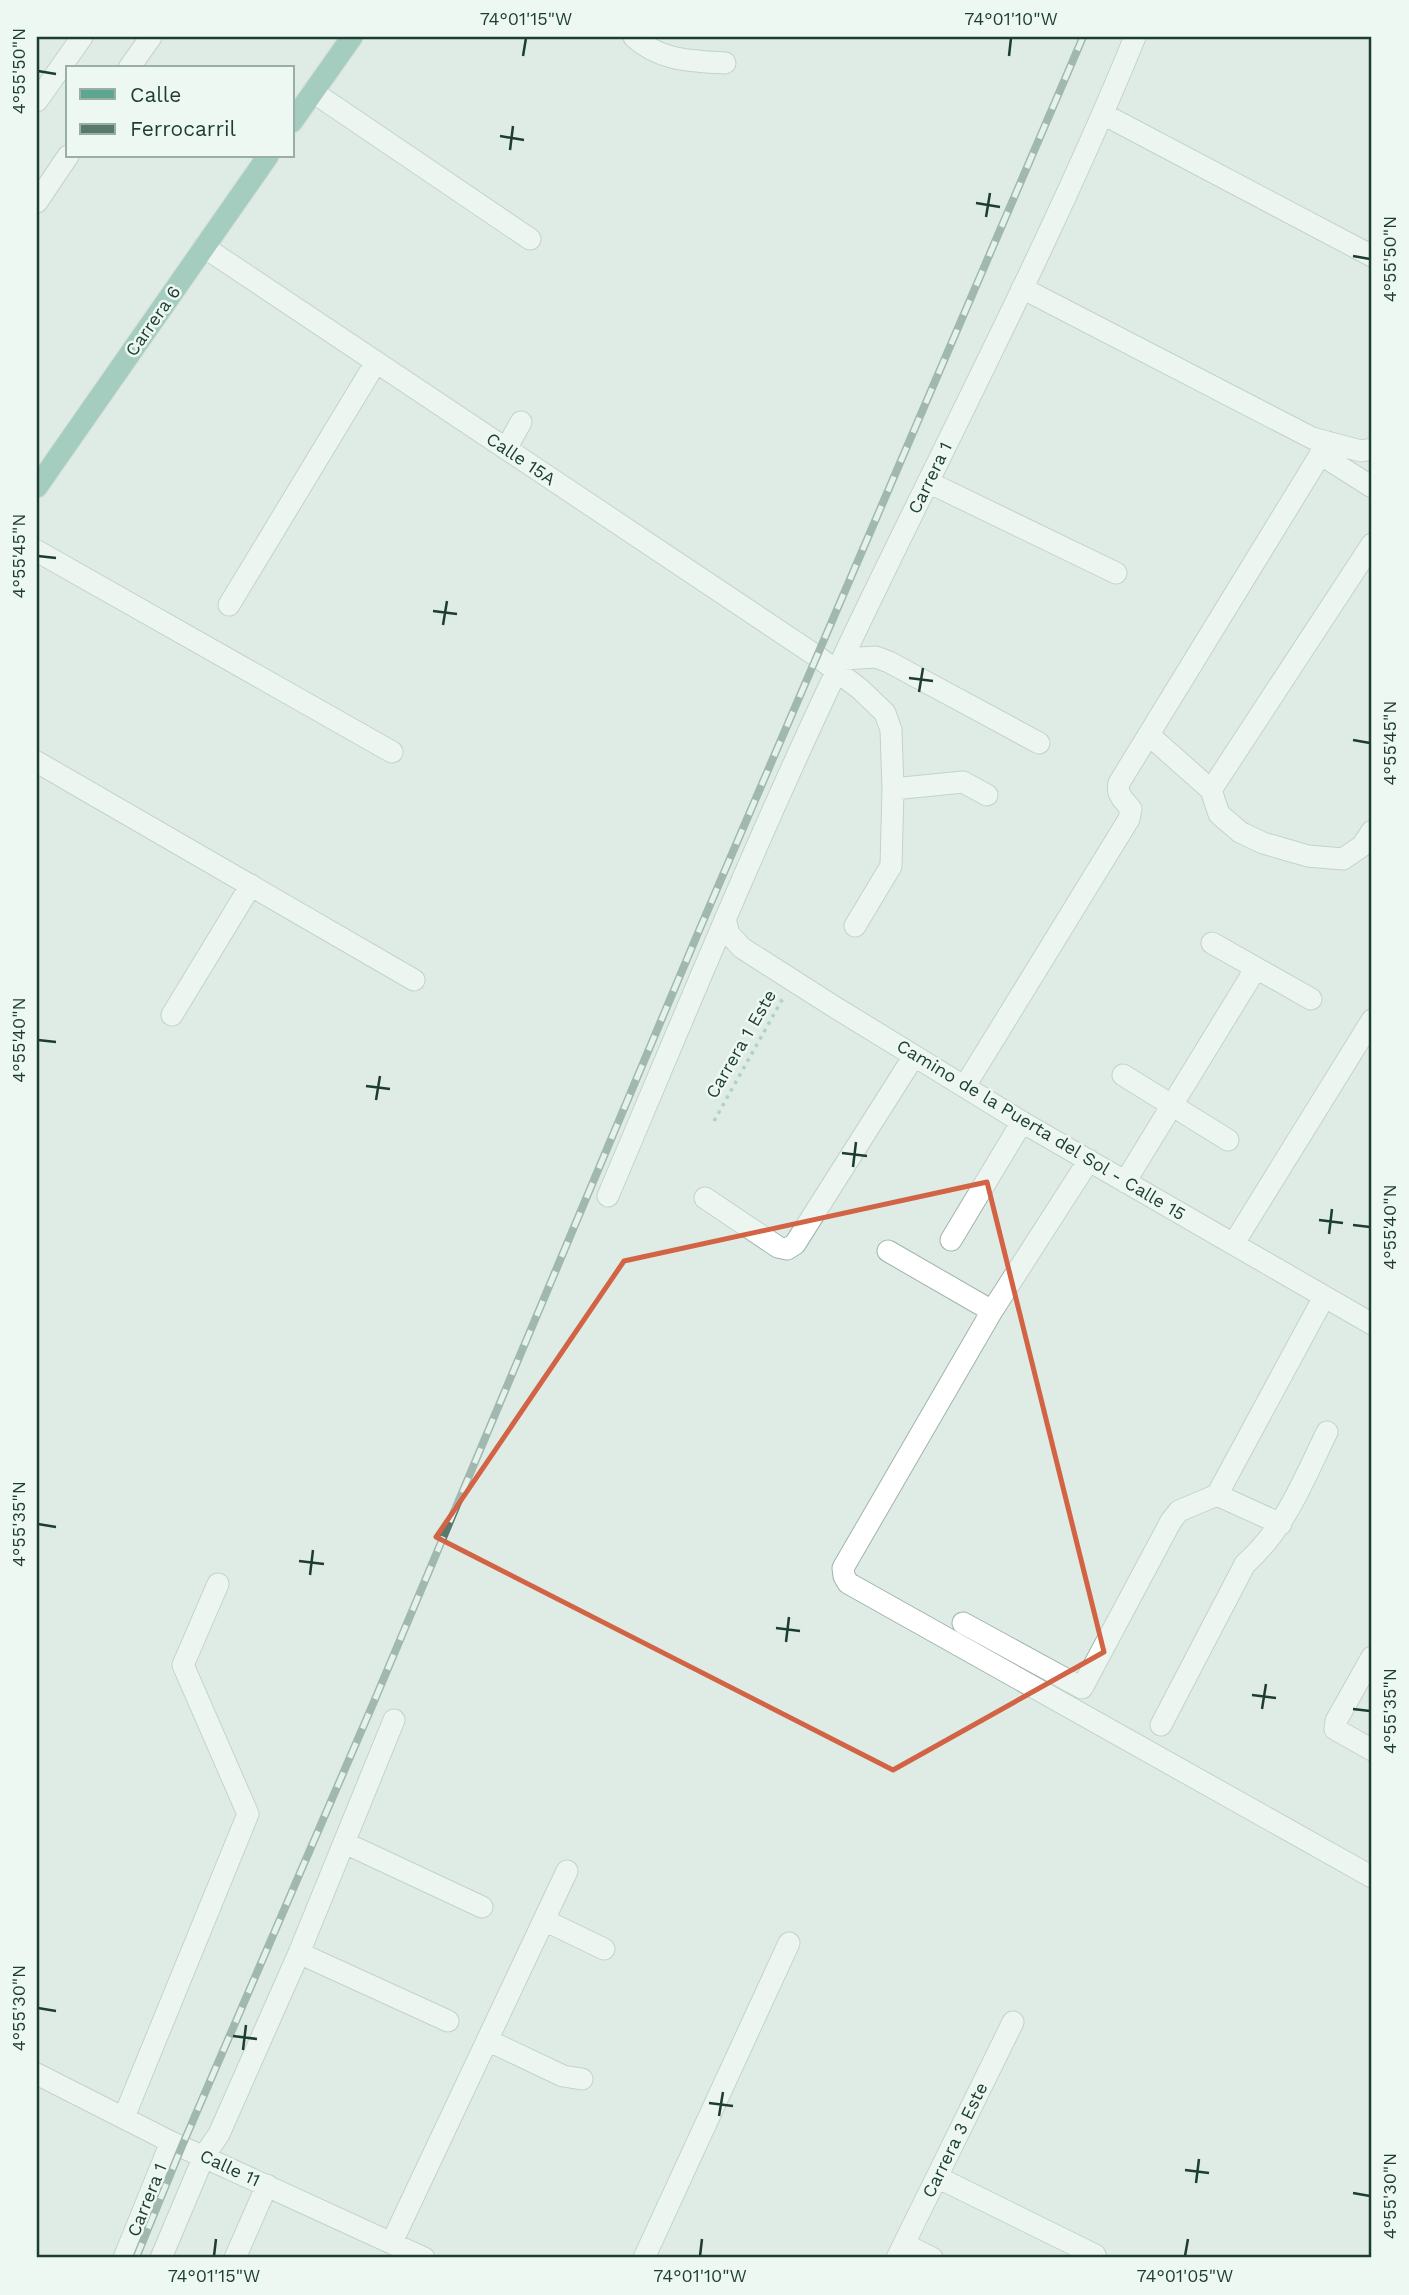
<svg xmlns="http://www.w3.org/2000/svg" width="1409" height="2295" font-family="'Work Sans',sans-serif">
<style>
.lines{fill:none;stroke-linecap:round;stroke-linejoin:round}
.minor-casing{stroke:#a0b4ac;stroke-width:23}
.major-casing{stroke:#c0c9c6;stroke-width:23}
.path{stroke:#7ab39e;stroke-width:3.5;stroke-dasharray:3.5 5;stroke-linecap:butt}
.minor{stroke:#fff;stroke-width:21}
.major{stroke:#5da690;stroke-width:21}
.rail-casing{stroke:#57796e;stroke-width:8}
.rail{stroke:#eef8f3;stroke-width:5;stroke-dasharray:16;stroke-linecap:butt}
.marked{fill:none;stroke:#d26344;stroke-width:5;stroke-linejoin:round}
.ticks{fill:none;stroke:#1d3d33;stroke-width:2.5}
.labels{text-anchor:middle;stroke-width:5;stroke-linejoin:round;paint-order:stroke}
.street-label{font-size:18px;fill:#1d3d33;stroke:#eef8f3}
.neatline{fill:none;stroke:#1d3d33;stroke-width:2.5}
.ticks-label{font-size:18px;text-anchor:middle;fill:#1d3d33}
</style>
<rect width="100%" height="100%" fill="#deece5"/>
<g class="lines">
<g class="minor-casing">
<path id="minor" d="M634,37C660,61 692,61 725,63
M129,68L151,37
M313,92L530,239
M37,101L82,37
M1103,114L1372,256
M37,202L68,156
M204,247L818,657L860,689L885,713L891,730L893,789L891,866L855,926
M1022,288L1312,438L1361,451L1372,449
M506,449L521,422
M1320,454L1372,487
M928,482L1116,573
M37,551L392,752
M229,605L376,362
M842,659L876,657L889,662L1039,743
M1149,735L1211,790L1219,814L1240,832L1263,843L1308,856L1343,859L1362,846L1372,831
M37,762L414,980
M893,789L963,782L987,795
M1211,790L1372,544
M725,919L729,934L742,948L833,1006L1022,1122L1372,1324
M1212,943L1311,999
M172,1015L251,885
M1123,1075L1228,1140
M965,1086L1129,819L1131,809C1124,800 1116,795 1119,783L1328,442
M1089,1160L992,1311L843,1568L844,1576L848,1583L1372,1877
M1125,1182L1256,968
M608,1196C683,1019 756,841 838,668C937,458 1047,252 1135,37
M705,1198L778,1247L787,1249L795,1244L914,1056
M951,1240L1022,1122
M1234,1243L1372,1020
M888,1251L992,1311
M1217,1495L1281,1524
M963,1623L1082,1688L1171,1521L1179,1511L1217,1495L1324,1297
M1372,1657L1336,1721L1335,1729L1372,1750
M1161,1725L1245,1564C1285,1529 1304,1479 1327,1432
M345,1843L482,1907
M544,1920L604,1949
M299,1953L448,2021
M487,2040L563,2076L582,2079
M37,2074L171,2142L424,2258
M124,2117L248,1814L183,1665L218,1584
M937,2177L1095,2255
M392,2242L567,1871
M904,2244L932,2258
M124,2258L171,2142
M161,2258L204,2156L219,2134L299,1953L394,1720
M235,2258L267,2185
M644,2258L789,1943
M897,2258L1013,2022"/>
</g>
<g class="major-casing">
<path id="major" d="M292,122L352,37
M37,487L268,156"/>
</g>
<path class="path" d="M714,1121L783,998"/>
<use href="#minor" class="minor"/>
<use href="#major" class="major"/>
<g class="rail-casing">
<path id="rail" d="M136,2258L182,2146L373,1704L698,933L1083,37"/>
</g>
<use href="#rail" class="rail"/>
</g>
<path d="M0 0H1409V2295H0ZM987,1182L1104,1652L893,1770L436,1537L624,1261Z" fill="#deece5" fill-opacity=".55" fill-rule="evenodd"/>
<path class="marked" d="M987,1182L1104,1652L893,1770L436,1537L624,1261Z"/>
<path class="ticks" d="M523,56L526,38M1009,56L1011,38M38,71L56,74M500,136L524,140M510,150L513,126M976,203L1000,207M986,217L990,193M1353,256L1370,259M38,556L56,558M433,611L457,614M443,625L447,601M909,678L933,681M919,692L923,668M1353,740L1370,743M38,1040L56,1042M366,1086L390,1089M376,1100L380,1076M842,1153L867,1156M853,1167L856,1142M1319,1220L1343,1223M1353,1225L1370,1227M1329,1234L1332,1209M38,1524L56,1527M299,1561L324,1564M310,1575L313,1550M776,1628L800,1631M786,1642L789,1617M1252,1695L1276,1698M1262,1709L1266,1684M1353,1709L1370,1711M38,2008L56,2011M233,2036L257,2039M243,2050L246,2025M709,2103L733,2106M719,2116L723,2092M1185,2170L1209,2173M1196,2183L1199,2159M1353,2193L1370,2196M214,2256L216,2239M700,2256L702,2239M1185,2256L1188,2239"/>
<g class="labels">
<g class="street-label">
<text transform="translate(153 321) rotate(-55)" y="6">Carrera 6</text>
<text transform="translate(521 459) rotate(34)" y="6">Calle 15A</text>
<text transform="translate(930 478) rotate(-64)" y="6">Carrera 1</text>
<text transform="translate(741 1044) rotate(-60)" y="6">Carrera 1 Este</text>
<text transform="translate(1041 1130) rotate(31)" y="6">Camino de la Puerta del Sol - Calle 15</text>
<text transform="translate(955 2140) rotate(-64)" y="6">Carrera 3 Este</text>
<text transform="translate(230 2168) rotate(25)" y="6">Calle 11</text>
<text transform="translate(147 2200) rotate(-68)" y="6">Carrera 1</text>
</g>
</g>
<rect width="1409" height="2295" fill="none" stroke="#eef8f3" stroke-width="77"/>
<rect x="66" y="66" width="228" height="91" fill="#eef8f3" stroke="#9aada6" stroke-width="2"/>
<rect x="80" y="89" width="35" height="10" fill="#5da690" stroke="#9aada6" stroke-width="2"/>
<text x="130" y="102" font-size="21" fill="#1d3d33">Calle</text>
<rect x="80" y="124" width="35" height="10" fill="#57796e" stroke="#9aada6" stroke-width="2"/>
<text x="130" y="136" font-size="21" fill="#1d3d33">Ferrocarril</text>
<rect x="38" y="38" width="1332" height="2218" class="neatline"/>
<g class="ticks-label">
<text x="526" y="25">74°01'15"W</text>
<text x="1011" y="25">74°01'10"W</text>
<text transform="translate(19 71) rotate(-90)" y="6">4°55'50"N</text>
<text transform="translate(1390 259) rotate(-90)" y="6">4°55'50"N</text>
<text transform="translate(19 556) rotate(-90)" y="6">4°55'45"N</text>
<text transform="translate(1390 743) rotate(-90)" y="6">4°55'45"N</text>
<text transform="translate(19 1040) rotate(-90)" y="6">4°55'40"N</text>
<text transform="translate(1390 1227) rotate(-90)" y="6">4°55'40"N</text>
<text transform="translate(19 1524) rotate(-90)" y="6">4°55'35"N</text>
<text transform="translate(1390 1711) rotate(-90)" y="6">4°55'35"N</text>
<text transform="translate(19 2008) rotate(-90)" y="6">4°55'30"N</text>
<text transform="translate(1390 2196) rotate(-90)" y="6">4°55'30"N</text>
<text x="214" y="2282">74°01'15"W</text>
<text x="700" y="2282">74°01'10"W</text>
<text x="1185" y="2282">74°01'05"W</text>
</g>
</svg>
